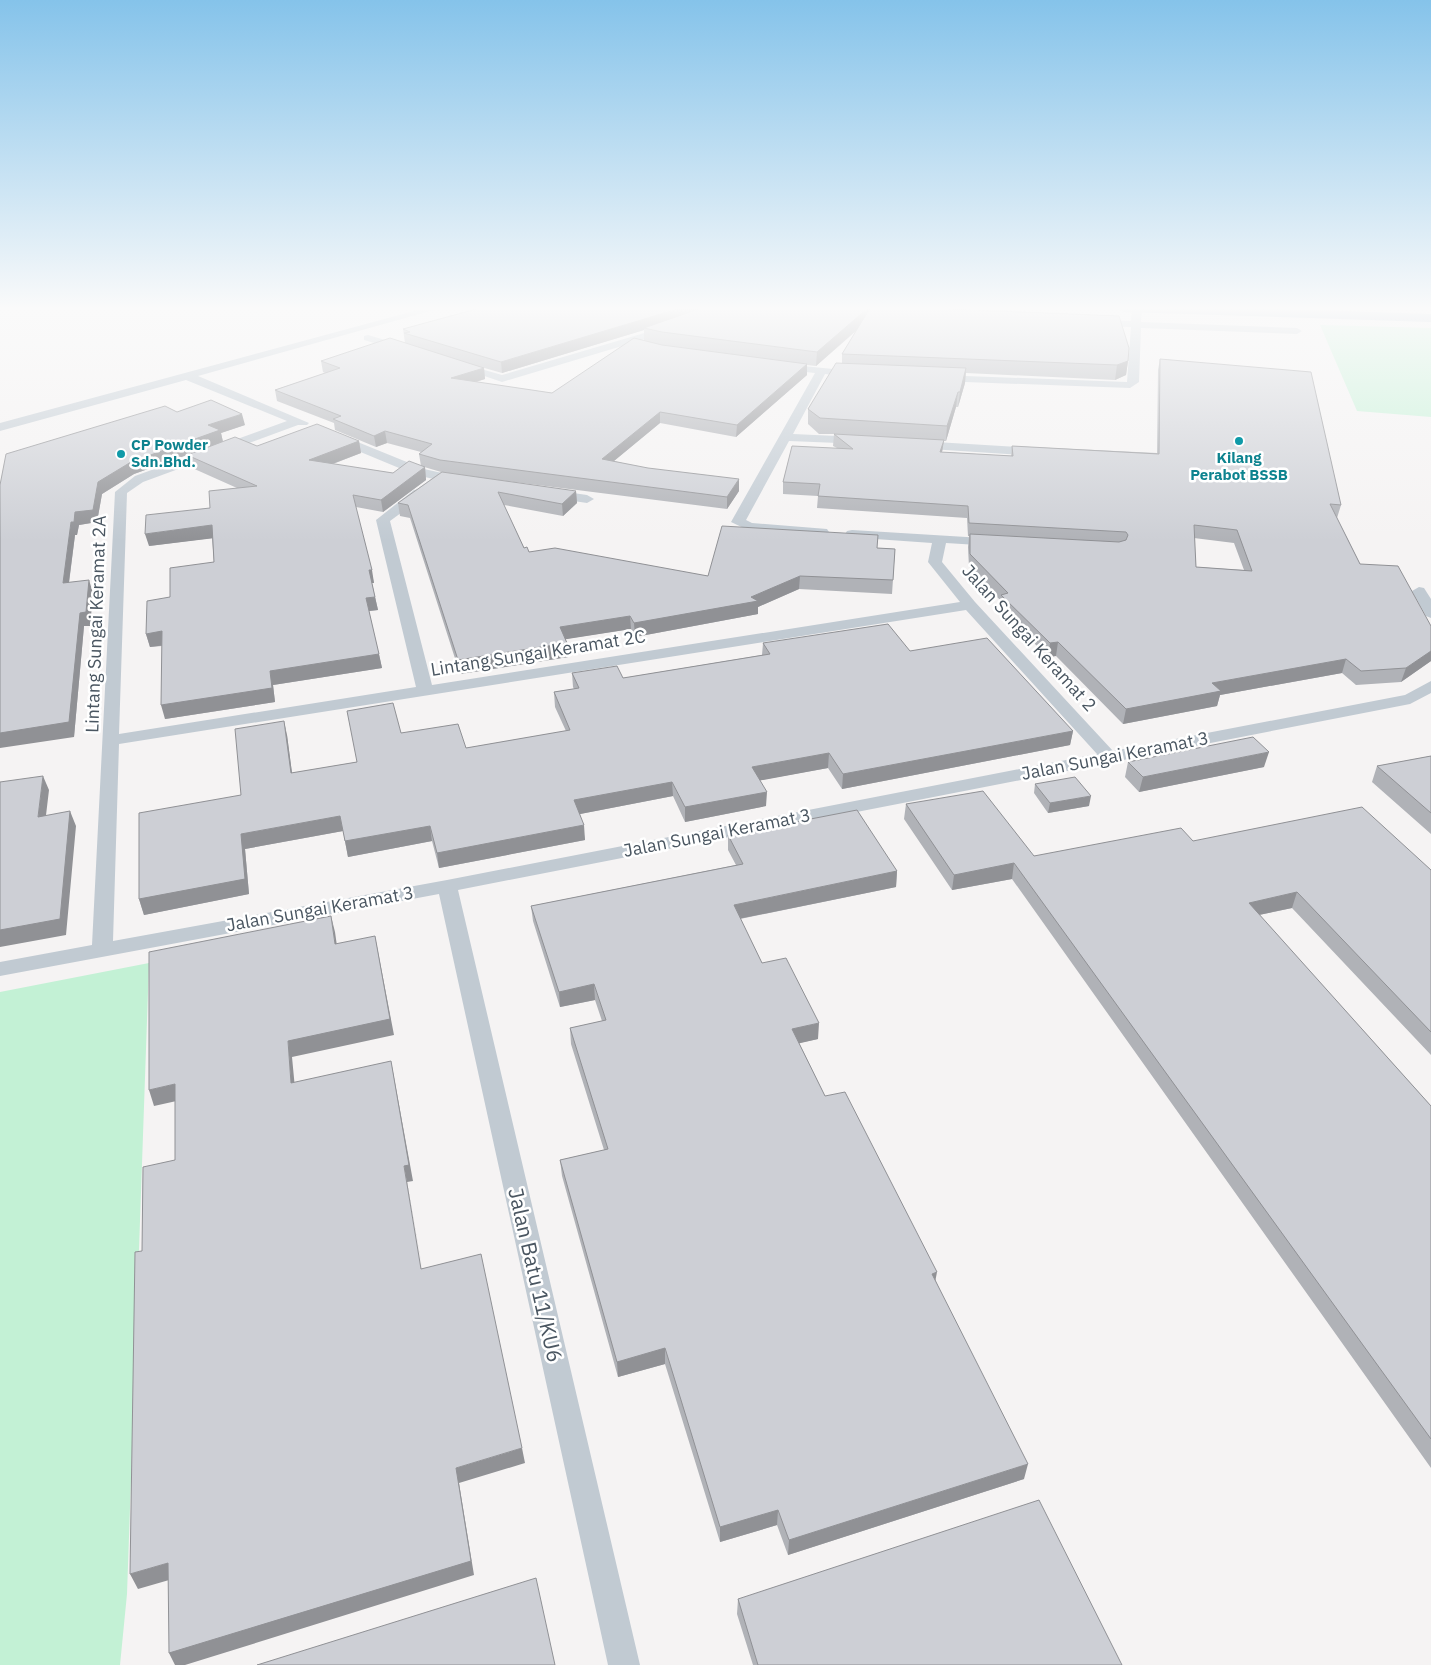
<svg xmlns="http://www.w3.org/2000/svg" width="1431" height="1665" font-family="'IBM Plex Sans',sans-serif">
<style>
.green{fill:#c3f1d5}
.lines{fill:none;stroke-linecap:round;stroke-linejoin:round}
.minor{fill:#c1cad2;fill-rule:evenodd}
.trunk{fill:#9fb4c9;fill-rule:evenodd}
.wall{fill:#b0b2b7;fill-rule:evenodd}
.shaded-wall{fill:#909195}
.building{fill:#cdcfd5;stroke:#909195;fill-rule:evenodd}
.culture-dot{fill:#0f9aa8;stroke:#fff;stroke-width:2}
.labels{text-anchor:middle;stroke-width:5;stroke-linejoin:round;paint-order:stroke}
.far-culture-label{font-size:15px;font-weight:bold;fill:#0d838f;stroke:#fff;text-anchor:start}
.street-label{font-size:18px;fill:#4a5661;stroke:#fff}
.near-street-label{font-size:21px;fill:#4a5661;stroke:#fff}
</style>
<rect width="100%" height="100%" fill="#f5f3f3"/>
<path class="green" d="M1320,325L1431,328V417L1357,411Z
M149,963L127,1594L120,1665H0V992Z"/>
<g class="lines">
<path class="minor" d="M425,308H441L198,376L309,423L307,425H298L143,482L127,493L119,734L416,687L376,520L414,490L419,489L425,493L424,496L390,521L432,685L960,602L928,562L932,543L847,537L845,534L847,531L852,530L999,539L1001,542L999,545L994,546L946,543L942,562L975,602L1113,751L1405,695L1431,681V693L1410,704L458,890L640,1665H608L439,894L0,976V962L92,945L115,492L135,476L287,421L186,380L0,431V423ZM966,610L1097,754L447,880L113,941L119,744Z
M1132,308H1142L1141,322L1297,328L1302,331L1297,334L1141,328L1139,382L1130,388L939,381L933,378L939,375L1127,382L1131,327L1097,326L1092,323L1097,320L1131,321Z
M668,326L672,327V331L502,382L455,366L460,363L502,375Z
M368,335L409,347L410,349L405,352L364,340V336Z
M782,364L854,371L859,374L854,377L825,374L793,434L859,437L865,441L863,444L789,441L746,520L752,523L827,529L829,532L827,535L822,536L750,531L731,522L815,373L778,369L777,367Z
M338,434L424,469L465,478L466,481L460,485L416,475L334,441L332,438L334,435Z
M919,441L1036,448L1042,452L1036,456L915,448L913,445L915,442Z
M552,490L587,495L594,499L587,503L547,497L546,494L547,491Z
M1419,587L1424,588L1431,599V618L1426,616L1412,591Z"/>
<path class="trunk" d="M1117,308H1258L1431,314V322L1124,312Z"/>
</g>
<path class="wall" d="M924,308L1128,361L1126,375L1115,380L966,373L965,383L958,407H956L946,441H944L942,452L1011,456L1012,446L1157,453L1158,370L1160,359L1341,505L1337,518L1360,564L1431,626V661L1401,682L1356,685L1342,673L1220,695L1217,706L1123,724L1056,656L1048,657L999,608L1000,600L969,567L968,547L969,536H968L967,518L817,508L818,496L783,494V482L837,448L833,446L834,434H819L808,424V409L842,363V354L855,332L816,366L807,365V375L736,437L660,423L614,461L739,491L727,509L475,477L576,491L577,503L563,516L504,505L524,548L529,552L708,576L877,548L895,549L892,594L799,589L758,607V614L635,637L631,629L565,639L567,643L568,657L460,674L410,518L400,516L398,503L441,472L421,466L419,454L421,452L387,443L376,447L335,430L334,423L277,401L275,390L325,373L323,372L321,361L405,343L403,329ZM644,330V341L552,393L476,382L485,379L484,368L474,365L502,373ZM1194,538L1234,543L1244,570L1196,567Z
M177,412L245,425L221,433L223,442L257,446L359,441L361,453L333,464L393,473L425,467L426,480L383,512L356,507L374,583H372L378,610L369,611L382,668L273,685L275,702L165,719L162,646L150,647L146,634L170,597L214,562L212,538L149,546L210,508L237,488L190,467L187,455L134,474L102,494L97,522L79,525L77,535H75L69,583L93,593L90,626H84L74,737L0,485Z
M763,643L910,651L1073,731L1070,745L842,789L828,768L760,780L766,806L685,822L673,796L580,814L585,840L439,868L432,841L348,857L343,831L245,849L249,894L144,915L139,899L241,795L287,735L292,773L357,762L401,733L466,748L566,731L555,707L554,692L574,689L573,687L572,673L623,678L762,655Z
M1431,756V834L1372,782L1377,766Z
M1128,762L1264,767L1139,792L1125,777Z
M1035,784L1089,806L1048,813L1034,793Z
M906,804L1034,856L1193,841L1431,870V1055L1292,908L1259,915L1431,1106V1468L1012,879L952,890L904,819Z
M728,835L897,871L896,887L740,919L762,963L818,1039L799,1043L825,1096L935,1279L1024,1479L788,1555L777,1525L720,1542L665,1364L618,1377L562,1176L560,1160L604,1150L571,1044L570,1028L602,1021L595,1000L560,1007L533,921L531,906L736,865L728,850Z
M738,1599L1122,1665H753L737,1614Z"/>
<path class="shaded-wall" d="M681,308H715L644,328V330L502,373L501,362Z
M868,308H870L869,319L816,366L817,352Z
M1128,361L1126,375L1115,380L1117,365Z
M807,364V375L736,437L737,425Z
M484,368L485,379L452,389L451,378Z
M966,368L965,383L958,407L960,392Z
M958,392L956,407L946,441L947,426Z
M660,412V423L603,470L602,459Z
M242,414L245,425L221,433L223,442L134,474L102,494L97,522L79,525L77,535H75L67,597L63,583L71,522L75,512L98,482L131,462L208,425Z
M385,431L387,443L376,447L374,436Z
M944,440L942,452H940Z
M359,441L361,453L311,472L309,460Z
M425,467L426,480L383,512L381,500Z
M739,479V491L727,509V497Z
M576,491L577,503L563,516L562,504Z
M212,525L215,538L149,546L145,534Z
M369,570H372L374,583H371Z
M800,576L799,589L758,607V614L635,637L634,623L751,597Z
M89,580L93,593L90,626H84L74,737L0,748V733L80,613Z
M375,597L378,610L369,611L366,598Z
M630,616L631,629L561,640L560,627Z
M162,631L166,645L150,647L146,634Z
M1058,642L1056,656L1048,657L1050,643Z
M567,643L568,657L460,674L458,660Z
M1431,651V661L1401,682L1406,668Z
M379,654L382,668L273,685L275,702L165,719L161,705L270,671Z
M1346,659L1342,673L1220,695L1217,706L1123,724L1126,709L1212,683Z
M284,721L287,735L294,788L291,773Z
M1073,731L1070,745L842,789L843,774Z
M1269,752L1264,767L1139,792L1143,777Z
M829,753L828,768L752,782V767Z
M43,776L49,790L44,832L38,817Z
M672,782L673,796L575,815L574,800Z
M767,792L766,806L685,822V807Z
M1091,796L1089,806L1048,813L1050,803Z
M70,811L76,826L66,935L0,947V930Z
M340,816L343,831L245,849L249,894L144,915L139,899L241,834Z
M584,825L585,840L439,868L437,853Z
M430,826L432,841L348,857L345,841Z
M1014,863L1012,879L952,890L954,875Z
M897,871L896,887L733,920L734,905Z
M1297,892L1292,908L1244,918L1249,903Z
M331,916L335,932L339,960L335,944Z
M375,936L394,1035L292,1057L296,1099L291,1083L288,1041Z
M594,984L595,1000L560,1007L559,992Z
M819,1023L818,1039L792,1045V1029Z
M391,1061L413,1181L407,1182L425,1285L404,1166Z
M175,1084L181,1100L154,1106L149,1090Z
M937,1272L934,1288L932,1274Z
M665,1348V1364L618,1377L617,1362Z
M522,1448L525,1463L459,1483L474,1575L185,1665H175L169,1653L456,1468Z
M1028,1464L1024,1479L788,1555L789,1540Z
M778,1510L777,1525L720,1542V1527Z
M168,1563L176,1578L138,1589L130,1574Z"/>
<path class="building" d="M480,308H681L501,362L404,333L410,332L403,329Z
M701,308H868L817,352L662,332L644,328Z
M870,308H924L1119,316L1129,348L1128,361L1117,365L842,354Z
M390,338L484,368L451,378L552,393L634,338L662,345L807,364L737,425L660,412L602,459L648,468L739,479L727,497L440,460L419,454L432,444L385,431L374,436L333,419L341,416L275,390L340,368L321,361Z
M1160,359L1311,372L1341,505L1330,504L1360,564L1398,566L1431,626V651L1406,668L1361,671L1346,659L1212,683L1221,691L1126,709L1058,642L1050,643L1001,595L1008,593L970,554V534L1119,542L1126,540L1128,535L1126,532L969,523L968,506L818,496L820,484L783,482L792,446L853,449L834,434L944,440L940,452L1013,456L1012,446L1159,454ZM1194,525L1237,530L1252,571L1196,567Z
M836,363L966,368L960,392H958L947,426L820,418L808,409Z
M211,400L242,414L208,425L220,430L131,462L98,482L93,510L75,512L74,522H71L63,583L89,580L86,612L80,613L69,722L0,733V485L6,454L165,406L177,412Z
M317,424L359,441L309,460L393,473L409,461L425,467L381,500L353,495L372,570H369L375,597L366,598L379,654L270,671L272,688L161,705L162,631L146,634L147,601L170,597V568L214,562L212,525L145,534L146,515L210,508L209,491L257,486L187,455L235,437L257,446Z
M442,472L576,491L562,504L498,492L524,548L527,547L529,552L555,548L708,576L722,526L878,535L877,548L895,549L893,580L800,576L751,597L758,601L634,623L630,616L560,627L567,643L458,660L408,505L398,503Z
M888,624L910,651L987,638L1073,731L843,774L829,753L752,767L767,792L685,807L672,782L574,800L584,825L437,853L430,826L345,841L340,816L241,834L245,879L139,899V813L241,795L235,729L284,721L291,773L357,762L347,711L393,703L401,733L458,724L466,748L570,730L554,692L579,688L572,673L617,666L623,678L770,654L763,643Z
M1253,737L1269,752L1143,777L1128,762Z
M1431,756V813L1377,766Z
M43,776L38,817L70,811L60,919L0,930V782Z
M1075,777L1091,796L1050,803L1035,784Z
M983,791L1034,856L1181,828L1193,841L1362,807L1431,870V1032L1297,892L1249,903L1431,1106V1439L1014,863L954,875L906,804Z
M857,810L897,871L734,905L762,963L786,958L819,1023L792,1029L825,1096L845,1092L937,1272L932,1274L1028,1464L789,1540L778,1510L720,1527L665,1348L617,1362L560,1160L608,1149L570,1028L606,1020L594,984L559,992L531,906L743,864L728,835Z
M331,916L335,944L375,936L390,1019L288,1041L291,1083L391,1061L409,1165L404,1166L421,1269L481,1254L522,1448L456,1468L471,1561L169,1653L168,1563L130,1574L135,1252L142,1251L143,1167L175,1160V1084L149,1090V952Z
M1039,1500L1122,1665H758L738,1599Z
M536,1578L555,1665H257Z"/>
<linearGradient id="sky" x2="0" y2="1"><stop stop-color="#85c3ea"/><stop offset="0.57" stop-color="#fafafa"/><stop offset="1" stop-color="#fafafa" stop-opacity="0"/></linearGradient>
<rect width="1431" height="541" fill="url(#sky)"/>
<g class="culture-dot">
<circle cx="1239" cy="441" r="5"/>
<circle cx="121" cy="454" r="5"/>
</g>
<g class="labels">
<g class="far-culture-label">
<text x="131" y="450">CP Powder<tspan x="131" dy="17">Sdn.Bhd.</tspan></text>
<text x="1239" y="463" text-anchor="middle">Kilang<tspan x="1239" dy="17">Perabot BSSB</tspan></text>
</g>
<g class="street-label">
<text transform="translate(96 624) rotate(-88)" y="6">Lintang Sungai Keramat 2A</text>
<text transform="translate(1029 638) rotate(48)" y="6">Jalan Sungai Keramat 2</text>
<text transform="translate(538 653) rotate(-9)" y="6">Lintang Sungai Keramat 2C</text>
<text transform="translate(1115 756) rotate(-11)" y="6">Jalan Sungai Keramat 3</text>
<text transform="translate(717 833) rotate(-11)" y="6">Jalan Sungai Keramat 3</text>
<text transform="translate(320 909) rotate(-10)" y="6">Jalan Sungai Keramat 3</text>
</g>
<g class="near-street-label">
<text transform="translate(535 1275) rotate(77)" y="7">Jalan Batu 11/KU6</text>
</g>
</g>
</svg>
